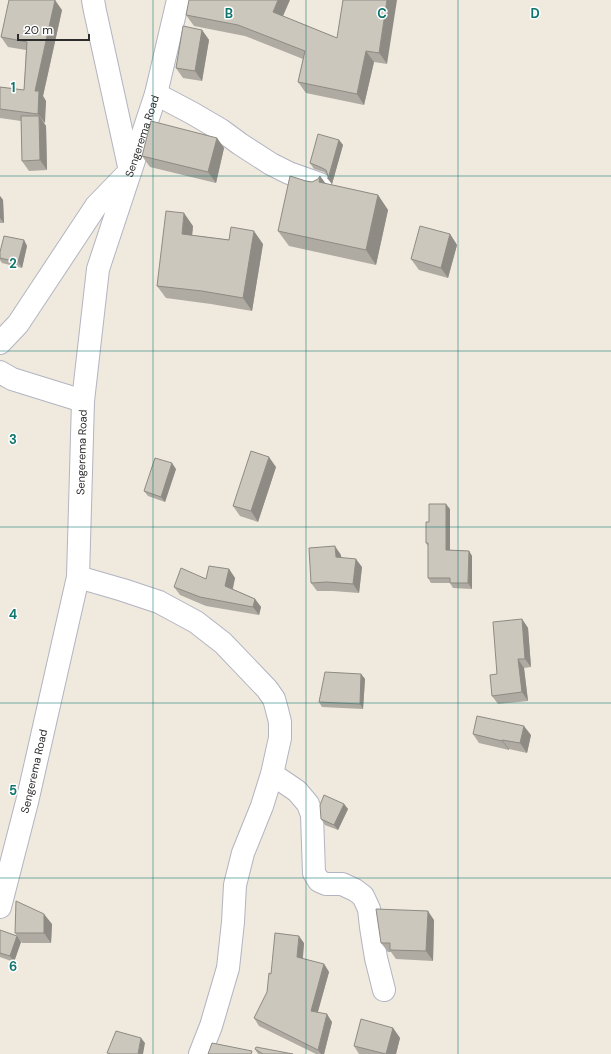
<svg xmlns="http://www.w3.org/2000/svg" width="611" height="1054" font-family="'DM Sans',sans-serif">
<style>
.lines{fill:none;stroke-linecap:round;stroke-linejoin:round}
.minor-casing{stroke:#b2b4c1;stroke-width:24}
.secondary-casing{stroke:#b2b4c1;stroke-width:24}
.minor{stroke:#fff;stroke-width:22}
.secondary{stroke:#fff;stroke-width:22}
.wall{fill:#afaba3}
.shaded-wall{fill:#8e8b84}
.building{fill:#cbc7bd;stroke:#8e8b84}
.grid{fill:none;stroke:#0f766e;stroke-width:1;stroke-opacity:0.55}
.labels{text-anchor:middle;stroke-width:3;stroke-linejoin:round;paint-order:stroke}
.street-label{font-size:11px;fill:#2d2d2d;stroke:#fff}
.grid-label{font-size:13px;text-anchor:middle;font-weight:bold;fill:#0f766e;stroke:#fff;stroke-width:3;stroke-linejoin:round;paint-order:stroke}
</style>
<rect width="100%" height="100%" fill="#efe9de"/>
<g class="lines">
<g class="minor-casing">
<path id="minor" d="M156,94L192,113L221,130L240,144L271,164L289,173L320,184
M0,343L18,324L96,206L130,171L95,11L93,0
M0,372L12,379L83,401
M78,577L123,590L159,602L196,622L223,643L267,689L274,699L277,710L280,722V738L272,774L262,806L243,853L235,885L233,922L228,968L211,1026L200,1054
M272,774L297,791L308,804L312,815L314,873L319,881L326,884H342L355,890L363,896L369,909L371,927L376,958L384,990"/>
</g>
<g class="secondary-casing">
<g id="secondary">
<path id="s1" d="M0,907L27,802L78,577L83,401L98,269L156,94L178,0"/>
</g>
</g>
<use href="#minor" class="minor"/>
<use href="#secondary" class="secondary"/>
</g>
<path class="wall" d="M343,0L387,64L374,62L364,105L306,93L298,82L303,59L245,36L194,26L186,15L283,16L337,38Z
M62,10L43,96L46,101L44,123L46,126L47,170L29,171L22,161L21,121L0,118V87L24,90L26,50L8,47L1,37Z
M202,30L209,40L202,81L183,78L176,68Z
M217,138L224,148L216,183L150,167L142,156Z
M339,140L343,145L332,184L328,179V175L324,172L314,169L310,163Z
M320,176L326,184L378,195L388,210L376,265L289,246L278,231L306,181L312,182L318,179Z
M0,196L3,200L4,223H0Z
M193,226L192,235L263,244L252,311L211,304L166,298L157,286Z
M450,234L457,245L448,278L419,270L411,259Z
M24,240L27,246L22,268L2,263L0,260V252Z
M276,467L258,522L240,516L233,506Z
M176,469L165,502L148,496L144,491Z
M450,509V550L469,551L472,556V589L453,588L450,583H431L428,578V546L426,543L429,522Z
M341,555V557L362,567L359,593L333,591H317L311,583Z
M229,569L235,578L233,589L255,599L261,607L259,615L206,606L180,595L174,587L206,579Z
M522,619L528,628L531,667L524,668L528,701L498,704L492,696L497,674Z
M361,674L365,679L363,709L322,707L319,702Z
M473,734L531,735L527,753L509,749V750L479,743Z
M344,804L348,809L338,830L325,825L321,819Z
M434,920L433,961L396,959L391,952H388L381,943Z
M52,924L51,943H22L15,933Z
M0,930L17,936L21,942L14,962L0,957Z
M304,943L303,959L324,964L329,972L318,1012L332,1022L324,1054H316L259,1026L254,1018L267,992L271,974Z
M393,1028L400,1038L396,1054H359L354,1046Z
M255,1049L293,1054H258Z"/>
<path class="shaded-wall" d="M55,0L62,10L43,96L46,101L45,123L38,114L35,91Z
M278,0H290L280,23L273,12Z
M387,0H397L387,64L379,53Z
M202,30L209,40L202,81L195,71Z
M366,51L374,62L364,105L357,94Z
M39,116L46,126L47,170L40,160Z
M217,138L224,148L216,183L208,172Z
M339,140L343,145L332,184L328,179Z
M320,176L330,190L319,182Z
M378,195L388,210L376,265L366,250Z
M0,196L3,200L4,223L0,218Z
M184,213L193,226L191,247L182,234Z
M254,231L263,244L252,311L243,298Z
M450,234L457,245L448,278L441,268Z
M24,240L27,246L22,268L18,262Z
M269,457L276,467L258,522L251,511Z
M172,463L176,469L165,502L161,497Z
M446,504L450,509V556L446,550Z
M335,546L341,555L342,565L336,557Z
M469,551L472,556V589L468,583Z
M356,559L362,567L359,593L353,584Z
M229,569L235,578L231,595L225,586Z
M255,599L261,607L259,615L253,607Z
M522,619L528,628L531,667L525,659Z
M518,659L524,668L528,701L522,692Z
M361,674L365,679L363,709L360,704Z
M524,726L531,735L527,753L520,743Z
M502,741V740L509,749V750Z
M344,804L348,809L338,830L334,825Z
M428,911L434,920L433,961L426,951Z
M44,914L52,924L51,943L44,933Z
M17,936L21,942L14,962L10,956Z
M299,936L304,943L302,964L297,957Z
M324,964L329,972L316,1018L311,1011Z
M327,1014L332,1022L324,1054H321L318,1050Z
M393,1028L400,1038L396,1054H386Z
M141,1038L145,1043L143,1054H138Z"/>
<path class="building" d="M9,0H55L35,91H39L38,114L0,109V87L24,90L27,42L1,37Z
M189,0H278L273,12L337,38L343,0H387L379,53L366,51L357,94L298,82L305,51L238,25L186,15Z
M183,26L202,30L195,71L176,68Z
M21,116H39L40,160L22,161Z
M151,121L217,138L208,172L142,156Z
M318,134L339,140L328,179V176L326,170L320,167L310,163Z
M290,176L306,181L312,182L318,179L320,176L319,182L378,195L366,250L278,231Z
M166,211L184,213L182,234L229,240L231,227L254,231L243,298L202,291L157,286Z
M420,226L450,234L441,268L411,259Z
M4,236L24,240L18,262L0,258V252Z
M251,451L269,457L251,511L233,506Z
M155,458L172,463L161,497L144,491Z
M429,504H446V550L469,551L468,583H450V578H428V543H426V522H429Z
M335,546L336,557L356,559L353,584L327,582L311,583L309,548Z
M209,566L229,569L225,586L255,599L253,607L200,597L174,587L181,568L206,579Z
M522,619L525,659H518L522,692L492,696L490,675L497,674L493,622Z
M325,672L361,674L360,704L319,702Z
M477,716L524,726L520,743L502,740V741L473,734Z
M324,795L344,804L334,825L321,819L320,805Z
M16,901L44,914V933H15Z
M376,909L428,911L426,951L390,950V943H381Z
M0,930L17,936L10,956L0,953Z
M275,933L299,936L297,957L324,964L311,1011L327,1014L318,1050L254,1018L267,992L269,973L271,974Z
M361,1019L393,1028L386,1054L354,1046Z
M116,1031L141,1038L138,1054H111L107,1053Z
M212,1043L252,1051L251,1054H208Z
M256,1047L293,1054H263L255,1049Z"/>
<path class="grid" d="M153,0V1054M306,0V1054M458,0V1054M0,176H611M0,351H611M0,527H611M0,703H611M0,878H611"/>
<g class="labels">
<g class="street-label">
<text dy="4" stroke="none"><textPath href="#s1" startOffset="788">Sengerema Road</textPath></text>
<text dy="4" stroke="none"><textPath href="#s1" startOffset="464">Sengerema Road</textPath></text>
<text dy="4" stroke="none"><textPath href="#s1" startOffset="140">Sengerema Road</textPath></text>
</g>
</g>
<g class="grid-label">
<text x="229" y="18">B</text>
<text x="382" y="18">C</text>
<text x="535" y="18">D</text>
<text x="13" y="92">1</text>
<text x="13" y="268">2</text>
<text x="13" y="444">3</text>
<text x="13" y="619">4</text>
<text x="13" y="795">5</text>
<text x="13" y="971">6</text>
</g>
<path d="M18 34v6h71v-6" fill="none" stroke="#2d2d2d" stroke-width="2"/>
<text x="24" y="34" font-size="12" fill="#2d2d2d" stroke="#ffffff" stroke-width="3" paint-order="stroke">20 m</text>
</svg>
